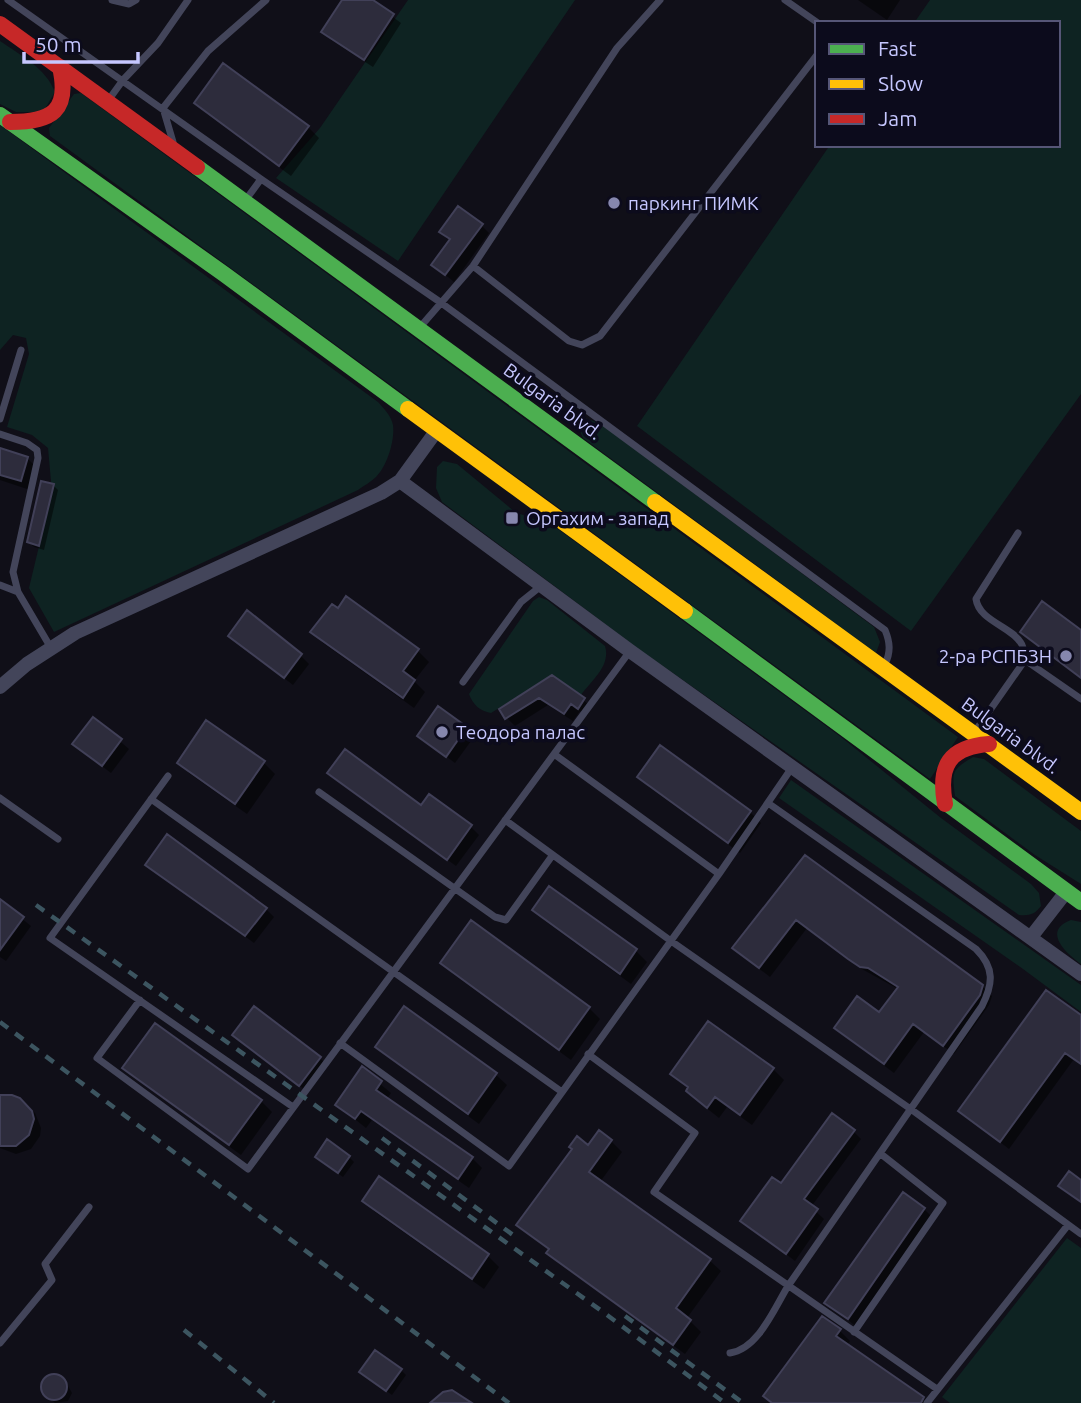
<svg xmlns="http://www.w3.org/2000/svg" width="1081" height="1403" font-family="Ubuntu,sans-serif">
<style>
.green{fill:#0e2322}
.shadow{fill:#0007}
.building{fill:#2d2c3c;stroke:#414058;stroke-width:2}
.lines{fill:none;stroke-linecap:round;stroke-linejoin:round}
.lane{stroke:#43455a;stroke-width:7}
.street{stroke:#43455a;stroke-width:14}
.fast{stroke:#4caf50;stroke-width:16}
.slow{stroke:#ffc107;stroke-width:16}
.jam{stroke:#c62828;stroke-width:16}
.rail{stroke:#3c5560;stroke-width:4.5;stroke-dasharray:10 9;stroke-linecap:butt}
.poi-dot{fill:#8687ae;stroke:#0c0b1c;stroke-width:2.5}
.labels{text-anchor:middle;stroke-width:7;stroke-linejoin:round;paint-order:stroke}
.poi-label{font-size:19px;fill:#c6c7ff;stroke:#0c0b1c;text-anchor:start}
.street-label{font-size:19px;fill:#c6c7ff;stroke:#0c0b1c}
</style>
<rect width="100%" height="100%" fill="#100f18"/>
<path class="green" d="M408,0H575L398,261L276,178L320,128Z
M930,0H1081V394L911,631L637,426L830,145H1058V23H914Z
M0,41C20,55 46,68 55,92L43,112H16L0,104Z
M81,93L958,737L930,779L50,136L49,128L74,94Z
M0,125L378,402C384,409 391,415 393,425C395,441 387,466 376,477C371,482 363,486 358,490L54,632L29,588L52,492L48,448L32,435L7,427L29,354L26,338L13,335L0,350Z
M580,416L601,424L874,627L880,642L876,653L583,438L575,420Z
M443,461L457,464L515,512L555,527L841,737L941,818L1031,884L1039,893L1041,906C1035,914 1030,916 1019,915L640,650L442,502L436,488L437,467Z
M539,597L547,600L605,646C611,666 592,680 581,695L552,675L491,713C480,711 473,705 469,694L533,601Z
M973,757L984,759L1081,831V884L1035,855L955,796C952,772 951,770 973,757Z
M791,780L1081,985V1012L1023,969L779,798Z
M1071,920L1081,922V964C1067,954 1041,931 1071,920Z
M1067,1238L1081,1248V1403H950L942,1397Z"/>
<path class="shadow" d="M344,0H370L401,23L373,67L331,40L323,32Z
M858,0H900L887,20Z
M196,103L308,127L319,138L291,176L207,114Z
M481,225L489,233L454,282L442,272L451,241L441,231Z
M0,450L27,458L37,468L30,490L0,480Z
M53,485L58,490L44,550L34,547L29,542Z
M347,599L418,651L429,662L414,681L425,692L414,708L323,643L313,632L338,610Z
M1022,632H1081V679L1033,643Z
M230,636L301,656L309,664L293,685Z
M552,677L592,707L587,716L580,711L573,721L548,705L515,726L507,718Z
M438,709L474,737L455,763L419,736Z
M94,719L129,749L111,773L82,751Z
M207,723L264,763L275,774L247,814L190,774L179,763Z
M639,777L750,812L761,823L740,853L650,788Z
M338,780L471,827L479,835L456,866Z
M805,858L982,986L992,996L989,1005L954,1054L924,1032L894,1073L846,1037L837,1027L879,1015L898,989L860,968L807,928L770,977L744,957Z
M148,865L266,909L274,917L254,943Z
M550,888L636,951L647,962L631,984L545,921L534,910Z
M0,901L31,926L6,961L0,957Z
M472,923L589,1008L600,1019L571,1060L453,974L442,963Z
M405,1008L496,1075L507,1085L479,1124L388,1057L377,1046Z
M1081,1017V1065L1074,1059L1009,1149L960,1111Z
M242,1043L320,1058L328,1066L308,1092Z
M125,1068L261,1101L272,1112L241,1155L136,1079Z
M362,1069L391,1093L387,1099L472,1158L482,1168L469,1188L372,1120L366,1128L337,1105Z
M773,1069L784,1080L752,1125L727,1107L719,1118L699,1102L688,1091L689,1089L673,1074Z
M12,1097L26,1105L35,1113L41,1128L40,1136L31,1149L16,1154L0,1148V1099Z
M853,1131L861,1139L811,1207L824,1219L795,1261L743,1221L781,1186Z
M611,1141L622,1152L600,1182L710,1261L721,1271L687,1318L701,1332L685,1354L558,1263L548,1253L550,1251L518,1225L588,1147Z
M349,1157L354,1162L343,1177L322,1162Z
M380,1179L488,1256L499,1267L484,1289L375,1212L364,1201Z
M924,1209L935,1220L859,1329L826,1302Z
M840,1331L850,1341L847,1346L927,1403H772L765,1396Z
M401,1370L406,1375L392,1395L361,1372Z
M52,1376L61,1379L67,1384L72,1393L68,1401L55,1403L47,1396L43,1388L45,1380Z"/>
<path class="building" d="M342,0H373L394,14L364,60L321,32Z
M223,63L309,126L279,166L194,103Z
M458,206L483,224L445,275L431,265L450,239L439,232Z
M0,448L28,457L21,481L0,475Z
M41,481L54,484L39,546L27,542Z
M346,596L419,649L403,671L415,680L403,698L310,632L332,604L338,608Z
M1042,601L1081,630V678L1020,632Z
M247,610L302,654L284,678L228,636Z
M552,675L585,698L578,709L571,704L564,714L539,698L505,719L499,709Z
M438,706L467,727L446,757L417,736Z
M93,717L122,739L102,766L72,744Z
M206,720L265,761L235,804L177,763Z
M660,745L751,811L728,843L637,777Z
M345,749L421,805L429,794L472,825L447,860L327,773Z
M167,834L267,908L245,936L145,865Z
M805,855L983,985L980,995L943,1046L913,1024L884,1064L834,1028L857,996L879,1012L898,987L868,968L860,967L848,959L796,920L759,968L732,948Z
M549,886L637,949L620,974L532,910Z
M0,899L24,917L0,950Z
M471,920L590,1007L559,1050L440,963Z
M1046,990L1081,1015V1064L1065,1053L1000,1142L958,1111Z
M254,1006L321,1057L299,1086L232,1035Z
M404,1006L497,1073L468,1114L375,1047Z
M708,1021L774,1068L740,1115L715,1097L707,1108L686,1091L688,1087L670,1074Z
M155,1023L262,1100L229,1145L122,1068Z
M362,1066L382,1081L376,1090L473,1157L458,1179L361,1111L355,1119L335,1105Z
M0,1095H12L20,1098L32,1111L34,1119L29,1135L16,1146H0Z
M832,1113L855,1130L804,1199L818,1209L786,1254L740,1221L772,1177L781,1183Z
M599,1130L612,1140L589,1172L711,1259L676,1308L691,1320L673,1345L546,1253L549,1249L516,1225L572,1149L569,1147L577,1136L588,1145Z
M327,1139L350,1156L338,1173L315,1157Z
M1069,1171L1081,1180V1202L1058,1186Z
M379,1176L489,1254L472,1279L362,1201Z
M903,1192L925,1208L848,1319L824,1303Z
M822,1316L841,1329L836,1336L924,1397L921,1403H772L763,1396Z
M375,1350L402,1369L386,1391L359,1372Z
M41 1387a13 13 0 1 1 26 0a13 13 0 1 1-26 0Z
M452,1390L472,1403H430L443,1392Z"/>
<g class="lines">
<path class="lane" d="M8,0L261,179L440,302L885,630C890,642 891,652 885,664
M112,0L129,4L136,0
M785,0L818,23
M110,98L123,80L158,43L188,0
M173,142L163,108L208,51L266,0
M247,198L261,179
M473,266L569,341L582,345L600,336L817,55
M421,326L473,266L617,48L660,0
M0,419L21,350
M0,434L27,443L37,450L38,458L13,572L18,592L51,648
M1018,533L976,599C979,621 1011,626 1021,643C1024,647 1024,655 1025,660
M0,585L18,592
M463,682L521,602L541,586
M976,730L1025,660L1081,699
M554,754L719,874
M168,776L50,938L293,1107
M319,792L495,917L506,920L552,856
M0,798L58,839
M151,799L562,1092
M505,820L671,941L912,1110L1081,1234
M140,1000L97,1058L248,1169L630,651
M340,1043L509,1166L719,874L793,766
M588,1054L695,1133L654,1192L937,1389
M854,1332L943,1203L881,1154
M0,1343L52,1280L45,1264L89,1207
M730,1353C758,1349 774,1309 788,1286L982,1006C993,984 995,968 976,949L768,803
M927,1403L1068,1225"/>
<path class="street" d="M400,481L630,651L1081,974
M0,687L27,664L75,633L381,493L400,481L437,430
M1031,937L1066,892"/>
<path class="fast" d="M0,115L224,274L408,409
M197,167L655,502
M685,611L1081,902"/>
<path class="slow" d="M408,409L685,611
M655,502L1081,812"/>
<path class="jam" d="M0,24L197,167
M10,122C52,122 70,111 60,67
M945,804C938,766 949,747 989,744"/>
<path class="rail" d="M36,905L603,1312L725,1403
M0,1022L509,1403
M382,1138L517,1238
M625,1316L743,1403
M184,1330L274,1403"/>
</g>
<g class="poi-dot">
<circle cx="614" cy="203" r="7"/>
<rect x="505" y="511" width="14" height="14" rx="3.5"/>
<circle cx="1066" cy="656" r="7"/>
<circle cx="442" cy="732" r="7"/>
</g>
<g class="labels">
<g class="poi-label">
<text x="628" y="210">паркинг ПИМК</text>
<text x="526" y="525">Оргахим - запад</text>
<text x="1052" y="663" text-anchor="end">2-ра РСПБЗН</text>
<text x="456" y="739">Теодора палас</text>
</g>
<g class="street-label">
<text transform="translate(553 401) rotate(36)" y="7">Bulgaria blvd.</text>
<text transform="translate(1011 735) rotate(36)" y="7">Bulgaria blvd.</text>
</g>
</g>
<rect x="815" y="21" width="245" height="126" fill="#0c0b1c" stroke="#565677" stroke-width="2"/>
<rect x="829" y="44" width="35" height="10" fill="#4caf50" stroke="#565677" stroke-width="2"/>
<text x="878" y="56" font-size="21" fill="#c6c7ff">Fast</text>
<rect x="829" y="79" width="35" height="10" fill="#ffc107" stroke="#565677" stroke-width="2"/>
<text x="878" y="91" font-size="21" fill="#c6c7ff">Slow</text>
<rect x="829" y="114" width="35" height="10" fill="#c62828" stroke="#565677" stroke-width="2"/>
<text x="878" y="126" font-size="21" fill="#c6c7ff">Jam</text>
<path d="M24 52v10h114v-10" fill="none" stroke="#c6c7ff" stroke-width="3.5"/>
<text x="35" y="52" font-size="21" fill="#c6c7ff" stroke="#0c0b1c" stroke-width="5" paint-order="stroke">50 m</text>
</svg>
